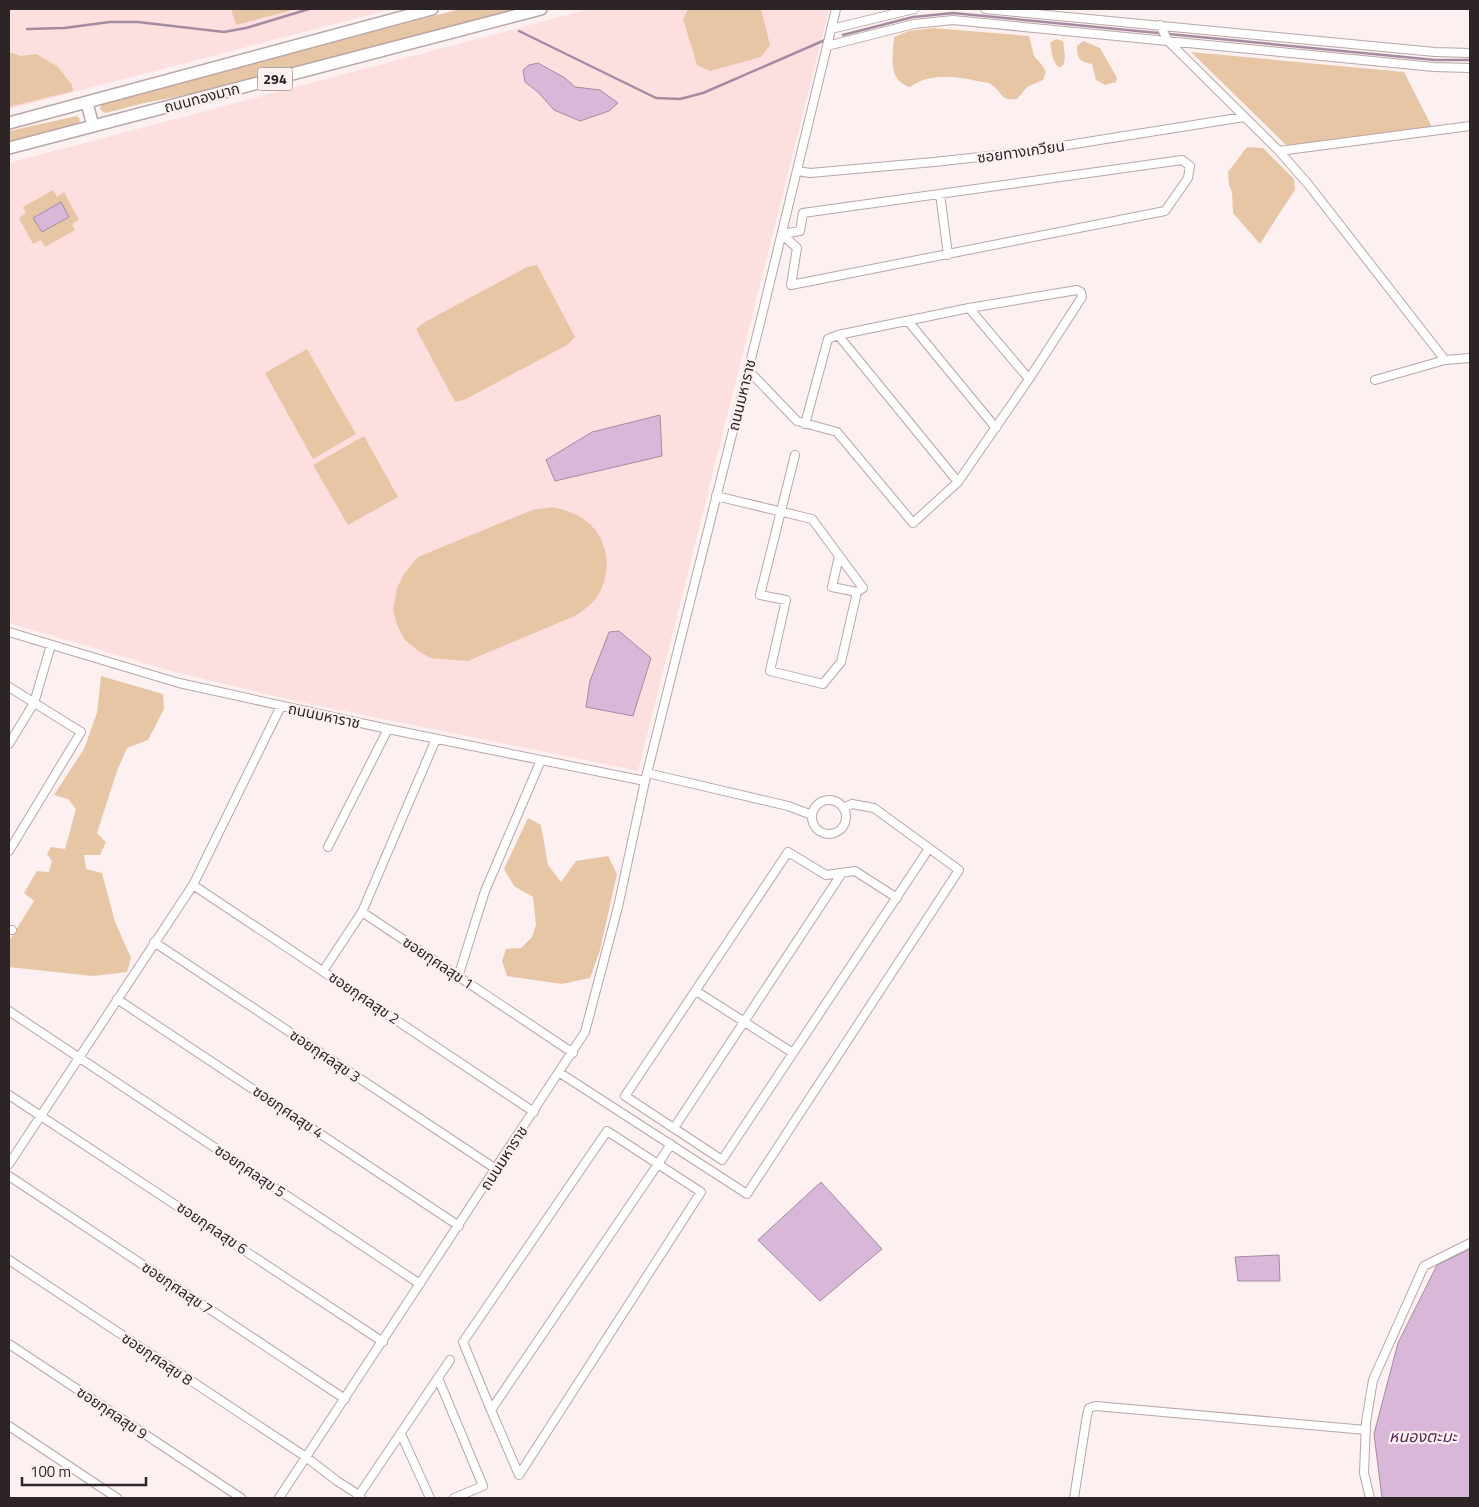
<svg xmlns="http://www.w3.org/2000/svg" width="1479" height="1507" font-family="'Titillium Web','Noto Sans Thai',sans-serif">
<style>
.built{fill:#fddfdf}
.green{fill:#e7c6a5}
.water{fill:#d9b7d8;stroke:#a58ba2}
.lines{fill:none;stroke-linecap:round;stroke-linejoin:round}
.stream{stroke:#a58ba2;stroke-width:2.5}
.street-casing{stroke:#baa6a6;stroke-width:10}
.primary-casing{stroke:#baa6a6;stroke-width:14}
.street{stroke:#fff;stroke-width:8}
.primary{stroke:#fff;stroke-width:11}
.labels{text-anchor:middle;stroke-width:4.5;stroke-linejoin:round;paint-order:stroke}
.shield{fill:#fdf0f0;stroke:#6b6262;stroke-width:1}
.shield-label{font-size:14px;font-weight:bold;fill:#2d2525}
.street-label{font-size:15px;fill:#2d2525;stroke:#fdf0f0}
.water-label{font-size:16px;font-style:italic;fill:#542954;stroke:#fdf0f0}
</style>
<rect width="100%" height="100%" fill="#fdf0f0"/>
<path class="built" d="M9,9H392L9,109Z
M590,9H829L638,771L296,701L178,673L9,623V163Z"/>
<path class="green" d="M231,9H296L236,25Z
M460,9H515L201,92L144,103L106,113L103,112L100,109L101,105L105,103Z
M688,9H761L770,45L761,57L710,71L697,65L683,19Z
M933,28L1029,36L1034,56L1042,65L1046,72L1043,80L1027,87L1017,99C1000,101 1003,93 992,85C989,82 982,82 977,81C956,76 929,73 910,87C887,80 893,56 894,37L909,31Z
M1056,39L1063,41L1065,56L1064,64L1061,67L1057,66L1053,59L1050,43Z
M1083,41L1100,48L1117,78L1116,82L1105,85L1096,80L1092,64C1079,62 1077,58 1077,46Z
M9,52L21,56L36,54L57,66L72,85L73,91L9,107Z
M1191,52L1404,72L1432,127L1287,146Z
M77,116L80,119L79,123L75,125L9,143V131Z
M1247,147L1263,148L1294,179L1295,190L1279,214L1260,244L1233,213L1232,192L1229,185L1228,172Z
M53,190L57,197L64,192L79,220L72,224L75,230L45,247L41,240L33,244L19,218L26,213L23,207Z
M537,265L575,337L567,345L466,399L455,402L416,329L425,322L527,267Z
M307,349L356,434L313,459L265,373Z
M364,436L398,497L348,525L313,465Z
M553,507C564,510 576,513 585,520C611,539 614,579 592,603C588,607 582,611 577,615L468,661L430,658L417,650L405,640L397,625L393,610L397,588L404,574L418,557L532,510Z
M101,676L163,694L164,709L148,740L127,748L117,771L97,833L106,842L100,855H84L86,869L102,873L115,922L131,958L127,972L93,976L9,967V941L34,901L24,893L37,871L49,872L52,861L47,854L51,847L65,849L76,809L68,799L54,795L84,749L97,713Z
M528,818L541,825L548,865L561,882L576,861L608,856L617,874L600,950L590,978L562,984L507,976L502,961L506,949L521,948L532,937L536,925L533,897L514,886L504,869Z"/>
<path class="water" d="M538,63L565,78L575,87L600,90L618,103L609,111L580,121L554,110L538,92L525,82L523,70L529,65Z
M61,202L69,217L42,232L33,218Z
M660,415L662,456L555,481L546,460L592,432Z
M619,631L651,658L633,716L586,707L590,681L609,632Z
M821,1182L882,1249L820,1301L758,1240Z
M1470,1249V1498H1382L1374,1434L1398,1343L1437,1265Z
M1279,1255L1280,1281H1238L1235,1257Z"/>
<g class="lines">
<path class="stream" d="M27,29L64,28L110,22H138L224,32L246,28L309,9
M519,31L656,98L680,99L703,93L825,40
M843,35L913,17L953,13L1435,60H1470"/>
<g class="street-casing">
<path id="street" d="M985,9L1435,52L1470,53
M1160,25L1168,41L1279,151L1308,184L1445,360
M831,29L914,9
M827,46L914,24L953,20L1434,67L1470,68
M1279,151L1470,126
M1182,160L1190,166L1188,178L1165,211L791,285L797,248L782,234L800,231L803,213Z
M798,171L810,173L934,162L1024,152L1244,117
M940,194L948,255
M969,308L1029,379
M908,321L996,428
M838,335L958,482
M748,370L797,421L837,432L913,523L958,482L1029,379L1082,297L1081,292L1077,290L969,308L838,335L828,339L805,424
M1375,380L1445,360L1470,358
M795,455L760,595L786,600L770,671L823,684L841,662L857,592
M716,496L812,519L863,588L857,592L832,587L839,556
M9,632L179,683L388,729L645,781
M9,687L81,732L9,851
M9,744L34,703L51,645
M647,773L788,806L812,815
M812 817a17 17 0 1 1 34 0a17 17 0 1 1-34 0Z
M328,847L388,729
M193,885L534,1112
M897,898L855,871L826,875L788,852L625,1096L722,1160L924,856L929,848
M362,912L436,739
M9,930H12
M154,942L496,1169
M323,971L362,912L573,1053
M458,977L485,891L541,760
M696,991L793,1053
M117,999L459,1226
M9,1011L420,1284
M560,1073L747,1194L959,870L874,808L852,804L843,808
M9,1095L383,1342
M674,1128L842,873
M9,1164L193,885L281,706
M9,1176L345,1399
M9,1260L306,1457L337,1481L359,1495L361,1498
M9,1344L241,1498
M438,1378L483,1486L454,1498
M491,1410L519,1475L701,1192L607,1131L463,1342L491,1410L658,1164L671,1144
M9,1426L117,1498
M401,1434L430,1498
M279,1498L585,1032L618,907L645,781L761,319L836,9
M357,1498L450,1360
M1074,1498L1087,1415L1089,1408L1096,1406L1366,1430
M1370,1498L1364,1473L1366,1422L1373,1380L1424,1266L1470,1243"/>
</g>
<g class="primary-casing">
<path id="primary" d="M87,103L93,126
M9,123L432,9
M9,148L541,9"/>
</g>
<use href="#street" class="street"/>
<use href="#primary" class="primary"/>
</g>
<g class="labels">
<rect class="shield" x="257.5" y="67.5" width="35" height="23" rx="4"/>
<g class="shield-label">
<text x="275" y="84">294</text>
</g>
<g class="street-label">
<text transform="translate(202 98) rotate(-15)" y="5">ถนนทองมาก</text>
<text transform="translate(1021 152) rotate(-8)" y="5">ซอยทางเกวียน</text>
<text transform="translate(742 395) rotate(-76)" y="5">ถนนมหาราช</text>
<text transform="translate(324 716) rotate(12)" y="5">ถนนมหาราช</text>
<text transform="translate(438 963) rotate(34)" y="5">ซอยกุศลสุข 1</text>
<text transform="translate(364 998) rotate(34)" y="5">ซอยกุศลสุข 2</text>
<text transform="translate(325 1056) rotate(34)" y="5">ซอยกุศลสุข 3</text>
<text transform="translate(288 1112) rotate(34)" y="5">ซอยกุศลสุข 4</text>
<text transform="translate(504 1158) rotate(-57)" y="5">ถนนมหาราช</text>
<text transform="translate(250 1171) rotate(34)" y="5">ซอยกุศลสุข 5</text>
<text transform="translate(212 1228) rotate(34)" y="5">ซอยกุศลสุข 6</text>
<text transform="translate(177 1288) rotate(34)" y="5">ซอยกุศลสุข 7</text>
<text transform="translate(157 1359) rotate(34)" y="5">ซอยกุศลสุข 8</text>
<text transform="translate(112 1413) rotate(34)" y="5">ซอยกุศลสุข 9</text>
</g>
<g class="water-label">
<text x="1423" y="1442">หนองตะมะ</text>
</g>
</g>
<rect width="1479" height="1507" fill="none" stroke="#2d2525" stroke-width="20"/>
<path d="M22 1477v8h124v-8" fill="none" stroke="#2d2525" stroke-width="2.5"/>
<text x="30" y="1477" font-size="15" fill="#2d2525" stroke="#fdf0f0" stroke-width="4" paint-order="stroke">100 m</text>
</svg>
